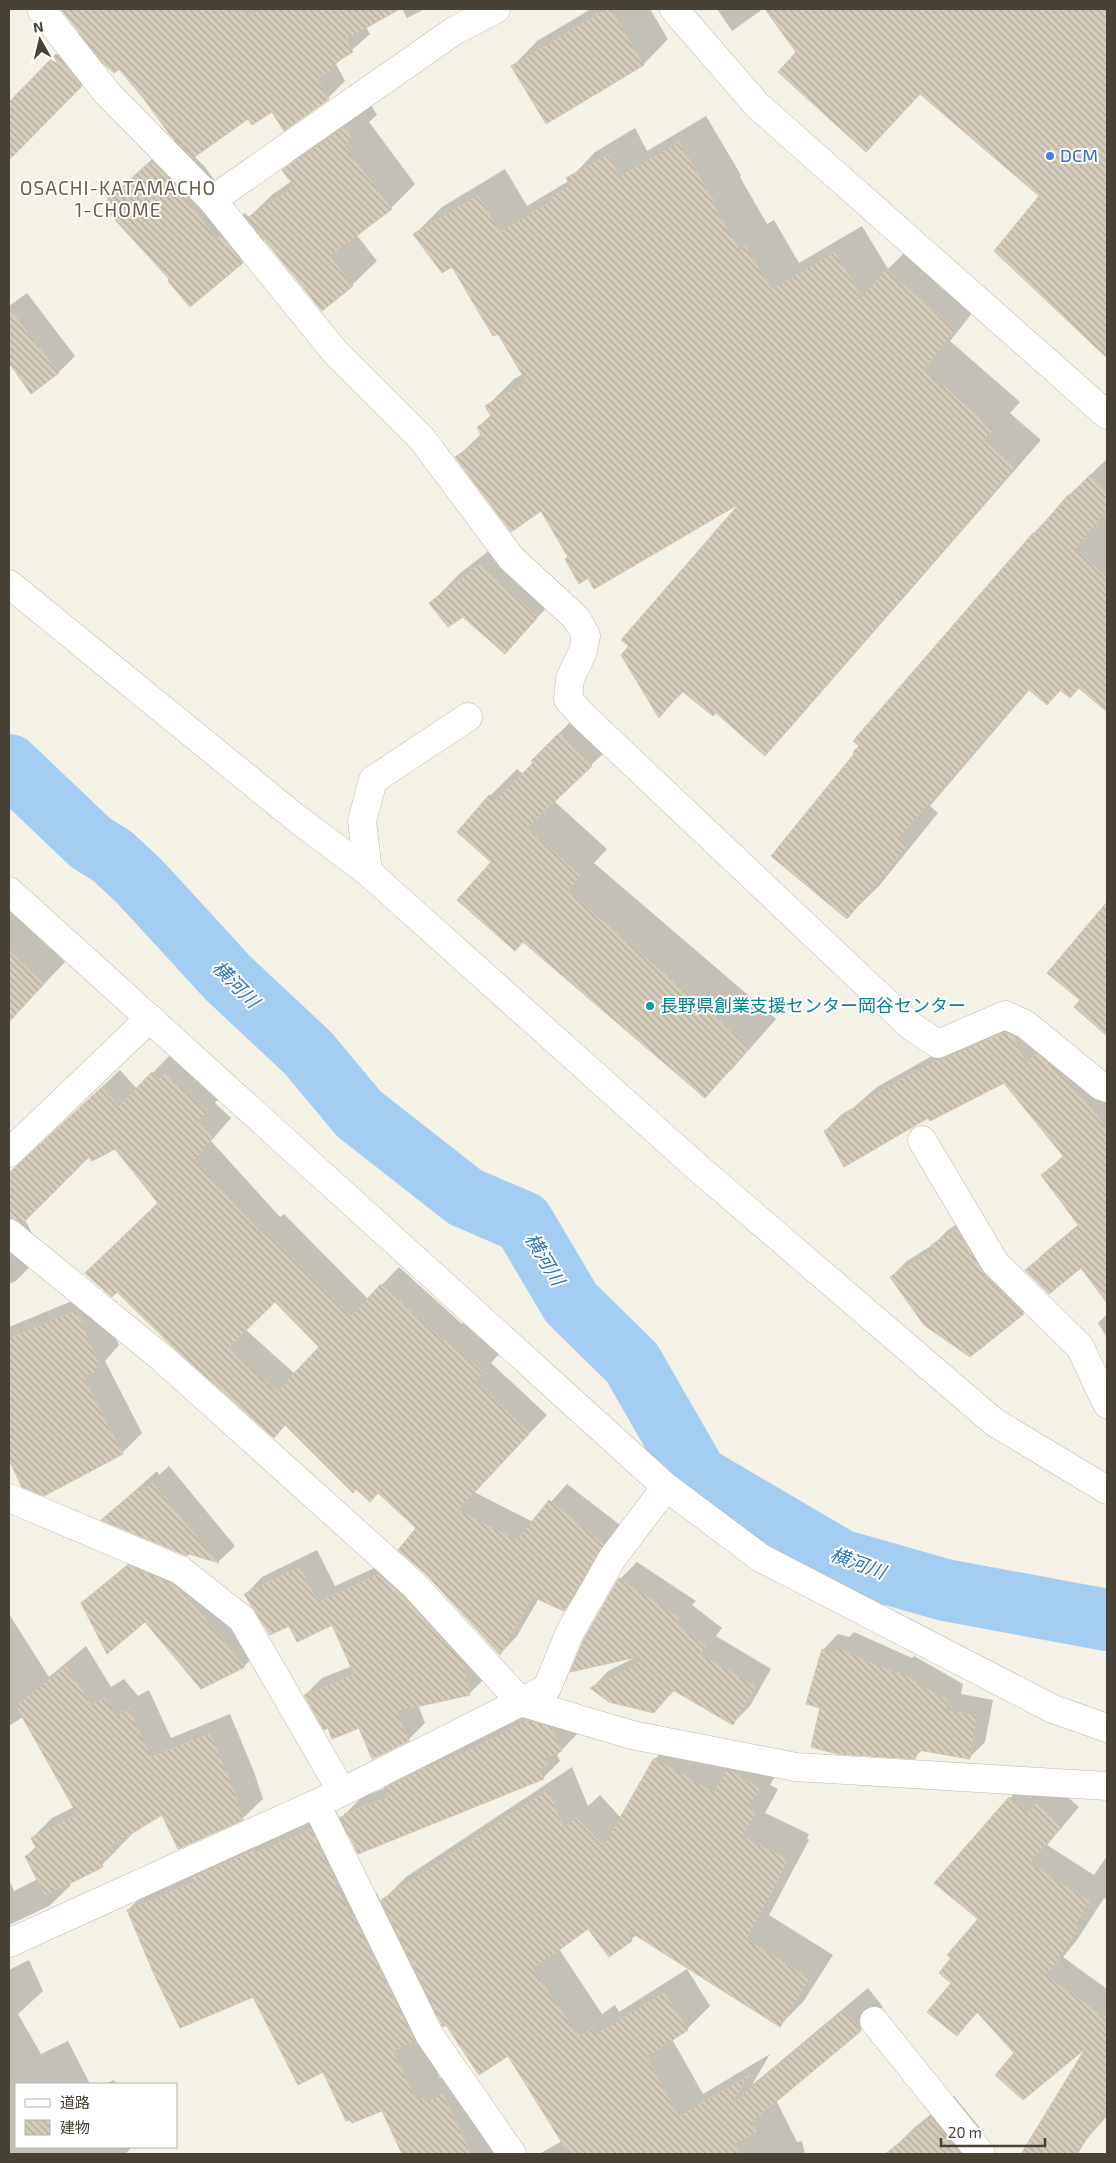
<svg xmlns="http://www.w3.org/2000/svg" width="1116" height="2163" font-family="'Exo 2','Noto Sans JP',sans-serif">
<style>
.shadow{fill:#0003;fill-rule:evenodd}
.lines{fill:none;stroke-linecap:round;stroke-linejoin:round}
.river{stroke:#a4cef1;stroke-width:62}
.building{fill:url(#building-back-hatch);stroke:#d0c5b0;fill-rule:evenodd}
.minor-casing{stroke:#bfb9aa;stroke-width:29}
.minor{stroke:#fff;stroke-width:28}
.shop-dot{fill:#3f7fe0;stroke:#fff;stroke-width:2}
.culture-dot{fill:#0f9aa8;stroke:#fff;stroke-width:2}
.labels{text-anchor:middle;stroke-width:4;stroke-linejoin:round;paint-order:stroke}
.shop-label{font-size:18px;fill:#366cbe;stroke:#fff;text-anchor:start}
.culture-label{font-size:18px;fill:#0d838f;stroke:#fff;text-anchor:start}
.neighbourhood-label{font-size:19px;letter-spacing:1px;fill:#6a604d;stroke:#fff}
.water-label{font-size:19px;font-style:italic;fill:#2e75b4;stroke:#fff}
</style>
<defs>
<pattern id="building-back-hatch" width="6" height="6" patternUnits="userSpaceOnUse" patternTransform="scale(1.25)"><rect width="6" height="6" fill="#d6cdbd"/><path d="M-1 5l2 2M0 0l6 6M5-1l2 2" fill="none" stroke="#afa89a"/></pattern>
</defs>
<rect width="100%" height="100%" fill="#f4f1e7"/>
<path class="shadow" d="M63,9H398L366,27L370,34L336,64L345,81L328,98L249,117L194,156L205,167L240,216L245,213L249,217L273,194L292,181L284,170L309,145L370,103L377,115L369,122L415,184L391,208L356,234L377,261L352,285L266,239L242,262L171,279L109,200L169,143L176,139L120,67L106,61L9,159V103L81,31Z
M402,9H425L407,18Z
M591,9H650L668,39L644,64L546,122L513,66L537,41Z
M717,9H763L732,31Z
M766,9H1107V356L996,251L1041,196L921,93L866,151Z
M706,116L741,175L740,177L767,224L774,220L799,263L862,226L888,269L913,244L981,302L950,341L1020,402L1010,413L1041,440L791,727L765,754L716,711L684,691L659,716L744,500L589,576L570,557L541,509L457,457L482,433L478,427L492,414L487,406L514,379L523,374L498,332L453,266L415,234L442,207L505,169L527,206L567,182L595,152L635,128L647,151Z
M27,293L75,356L58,373L31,392L9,361V306Z
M1107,459V515L1105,517L1107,519V710L1079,687L1061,690L1047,704L1030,689L930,806L938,813L879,886L847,917L1034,533L1069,495Z
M508,536L565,588L505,652L463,615L431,603L459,574Z
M586,706L618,739L554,801L607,849L594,863L776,1019L732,1069L705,1096L493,862L490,796L517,769L523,774L535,762L532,761Z
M1107,904V1034L1076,1007L1081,1000L1049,973Z
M9,908L65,962L9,1021Z
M1022,1016L1107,1091V1301L1082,1267L1027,1270L1043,1254L1079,1224L1042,1175L1064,1155L1004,1082L929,1116L825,1131L842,1114L853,1108L877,1087L955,1043Z
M170,1055L224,1093L215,1103L231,1118L211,1141L280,1217L284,1214L368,1299L399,1267L462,1324L464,1322L499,1354L491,1363L547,1415L474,1492L533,1522L567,1484L620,1525L581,1592L564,1610L539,1598L517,1636L500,1654L418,1528L379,1492L286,1424L274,1436L117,1290L159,1203L115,1147L89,1155L25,1220L43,1253L16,1281L9,1284V1225L21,1218L9,1206V1174L120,1070L137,1089ZM275,1300L320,1347L295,1374L245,1329Z
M973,1214L1039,1297L1023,1313L970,1355L891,1277L907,1261L934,1244L949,1229Z
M96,1291L119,1345L105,1361L142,1433L122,1453L9,1461V1327Z
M1107,1314V1338L1098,1323Z
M169,1466L235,1546L218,1562L188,1553L103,1519L157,1471L159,1475Z
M145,1550L260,1651L244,1666L146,1620L83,1604L99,1588Z
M317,1550L335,1586L396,1558L486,1677L469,1694L418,1705L425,1723L408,1740L359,1727H328L305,1695L322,1678L352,1666L332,1623L289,1624L246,1594L262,1577Z
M637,1562L696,1601L692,1605L722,1628L716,1636L771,1669L750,1706L733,1723L675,1690L654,1712L592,1688L608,1671L636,1657L620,1579Z
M9,1614L49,1677L86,1646L111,1687L124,1679L138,1696L149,1690L171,1738L230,1714L254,1772L263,1799L243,1818L178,1848L163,1813L134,1832L102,1865L69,1882L71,1885L49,1906L9,1925V1879L14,1891L38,1879L26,1856L37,1846L32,1838L52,1818L74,1807L23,1717L9,1726Z
M854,1632L912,1658L914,1656L963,1684L961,1694L993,1700L985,1742L969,1758L923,1749L915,1757L821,1708L823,1650L838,1634L849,1637Z
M545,1704L568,1711L578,1733L557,1755L560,1761L543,1778L347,1835L375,1894L377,1893L381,1902L406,1877L572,1767L588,1806L600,1795L621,1818L655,1759L679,1735L782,1764L770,1785L778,1789L765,1813L809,1834L807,1839L809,1840L769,1915L833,1955L803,2002L780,2025L637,1934L631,1940L588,1927L559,1949L602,2014L615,2005L619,2012L687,1969L710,2006L687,2029L672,2039L703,2094L770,2054L752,2085L868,1988L883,2007L860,2030L776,2100L797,2142L802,2141L805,2154H539L562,2141L508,2055L447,2023L439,2015L419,2034L440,2078L447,2075L492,2127L507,2121L522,2154H404L383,2109L324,2070L254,1995L128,1910L151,1887L334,1807L340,1819L362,1797L386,1788L402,1772Z
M1028,1780L1055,1786L1079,1807L1047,1845L1094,1875L1107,1856V1900L1104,1898L1077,1940L1063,1957L1107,1989V2116L1085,2141L1076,2135L1065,2154H1023L1089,2045L1016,2053L978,2012L957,2034L953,1983L980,1919L1010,1798Z
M29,1960L43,1991L18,2014L41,2054L68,2041L90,2084H16V2147H132L125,2154H9V1970Z
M114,2080L116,2084H105Z
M954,2096L981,2129L971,2140L978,2154H895L892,2150L915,2127Z"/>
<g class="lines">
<path class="river" d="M9,765L91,843L112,856L139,881L228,978L308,1053L359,1114L465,1197L523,1222L571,1303L632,1363L697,1476L840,1560L945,1590L1107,1620"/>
</g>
<path class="building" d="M61,9H233L253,14L262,9H400L346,39L353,52L331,65L333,69L317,78L329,99L284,131L272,112L252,125L248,119L193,158L170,135L144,99L119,69L114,73L104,64Z
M606,9H611L644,65L546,124L511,66Z
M765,9H1107V358L994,251L1039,196L920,94L866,152L778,72L796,52Z
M56,54L82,86L9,160V102Z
M345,126L353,140L344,145L392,209L330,256L353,286L322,311L247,218L294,186L282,170Z
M679,142L715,202L713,204L740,250L746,246L772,289L835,252L862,297L886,269L955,330L924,369L994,430L984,440L1015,467L765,756L716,713L713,716L682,691L659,718L621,655L629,646L621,640L739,504L594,589L588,578L579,584L565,559L568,557L541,511L511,532L455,457L483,439L477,427L492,418L485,406L526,381L498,334L493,336L452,267L442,273L413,234L478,195L500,232L552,200L550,197L570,185L566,178L608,154L620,176Z
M153,162L181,191L216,239L221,235L243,263L190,307L168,281L169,279L109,213L115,208L107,200L144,167Z
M9,308L59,373L31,394L9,363Z
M1090,475L1107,492V511L1075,549L1107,577V712L1079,688L1070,698L1060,690L1047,705L1028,689L899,838L908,845L847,919L771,856L854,754L853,752L859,746L853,741L1033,533L1035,534L1068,495L1071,496Z
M479,564L538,617L505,654L463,617L448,627L429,603Z
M559,733L592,766L527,828L581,876L568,891L750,1047L705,1098L523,942L515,951L457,900L491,862L457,832L489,795L495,800L533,763L531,761Z
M1107,902V1036L1074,1007L1080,1000L1047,973Z
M9,950L44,984L9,1022Z
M1005,1032L1013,1036L1026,1062L1036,1053L1064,1076L1107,1127V1303L1081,1268L1049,1294L1025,1270L1079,1226L1041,1175L1064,1157L1004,1083L930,1121L928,1118L844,1167L824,1131L846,1118L845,1114L860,1106L859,1103L906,1076L937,1060L944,1058Z
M152,1072L159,1079L165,1073L207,1112L198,1122L214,1136L195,1160L262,1234L265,1230L351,1316L381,1284L444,1341L446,1339L483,1372L475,1381L530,1433L458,1510L517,1540L549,1500L604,1544L564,1611L533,1597L500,1655L426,1574L398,1550L416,1528L378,1493L370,1502L356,1489L353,1493L285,1425L274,1438L176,1350L117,1292L112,1297L85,1273L158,1203L115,1149L92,1161L89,1157L22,1224L9,1218V1173L102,1087L119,1106ZM275,1302L319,1347L277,1391L229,1347Z
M957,1229L984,1274L1024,1314L970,1357L924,1325L890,1277L934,1249L931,1245Z
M76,1310L100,1366L96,1368L97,1371L83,1376L123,1454L44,1496L22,1487L9,1460V1338Z
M152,1482L184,1521L219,1563L189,1554L187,1556L101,1520L140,1487L142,1491Z
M129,1565L172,1584L185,1594L245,1667L201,1689L145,1622L107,1654L81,1603Z
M300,1566L318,1602L378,1574L403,1596L463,1661L470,1695L397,1711L409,1741L372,1759L359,1728L332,1739L328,1728L324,1730L304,1695L354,1674L332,1625L297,1642L289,1626L270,1635L244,1594Z
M619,1578L680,1618L676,1623L706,1646L700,1654L756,1686L733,1725L673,1690L654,1713L609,1702L590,1688L639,1662L637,1657L570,1672L584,1639Z
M837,1647L896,1673L897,1671L948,1700L946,1710L977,1715L970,1759L918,1750L915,1759L838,1754L811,1747L820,1708L806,1704L822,1649L835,1653Z
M66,1665L91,1705L104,1698L118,1715L129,1708L151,1757L210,1733L235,1792L243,1820L178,1849L162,1815L111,1846L115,1852L100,1860L103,1867L45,1896L25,1856L37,1850L31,1838L77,1814L16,1706Z
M527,1720L552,1727L562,1751L546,1758L549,1765L540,1769L544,1779L358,1854L340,1817L345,1816L344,1814L388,1797L384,1788L421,1770L471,1749Z
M654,1758L714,1792L727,1769L760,1788L748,1808L756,1813L742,1836L787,1858L785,1862L787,1863L747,1939L810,1978L780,2027L624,1928L632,1941L609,1957L588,1929L533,1969L579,2036L592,2028L596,2034L664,1992L688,2030L646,2057L679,2116L750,2074L732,2104L844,2010L861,2031L752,2122L757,2132L734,2144L739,2154H569L508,2056L479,2075L446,2025L443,2027L381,1900L548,1789L564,1828L576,1817L604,1846Z
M1009,1797L1027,1812L1036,1803L1062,1826L1030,1863L1090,1901L1076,1924L1080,1927L1059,1959L1046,1975L1104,2017L1107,2012V2108L1077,2154H1021L1085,2049L1023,2100L995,2075L1014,2053L977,2012L957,2036L927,2012L951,1983L939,1973L951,1958L947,1955L978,1919L934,1883Z
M311,1829L351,1916L353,1915L415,2041L393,2051L417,2100L423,2097L426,2102L443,2093L471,2154H402L382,2111L352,2123L350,2120L346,2121L323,2072L298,2085L253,1997L180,2028L154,1974L127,1910L193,1882L191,1878L253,1850L254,1853Z
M931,2118L960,2154H885Z"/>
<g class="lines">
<g class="minor-casing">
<path id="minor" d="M41,9L107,93L212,200
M496,9L454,31L212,200L335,352L422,439L511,558L576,618L586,635L583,651L570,679L568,699L583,716L911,1026L938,1044L1005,1015L1025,1024L1101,1086L1107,1088
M674,9L757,105L1107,415
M9,584L296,818L368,872L697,1167L994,1422L1107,1490
M368,872L362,821L373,780L468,717
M9,891L666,1487L761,1558L1053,1709L1107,1728
M922,1140L995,1263L1080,1347L1107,1404
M9,1153L150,1018
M9,1233L162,1358L414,1585L521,1702L547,1688L570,1632L613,1557L666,1487
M9,1498L180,1570L242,1619L342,1792
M316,1804L430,2036L512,2154
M9,1943L342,1792L521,1702L632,1735L796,1767L1107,1786
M874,2021L981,2154"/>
</g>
<use href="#minor" class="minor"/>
</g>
<circle class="shop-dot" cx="1050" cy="156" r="5"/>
<circle class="culture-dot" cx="650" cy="1006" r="5"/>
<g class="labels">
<g class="shop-label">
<text x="1060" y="162">DCM</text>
</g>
<g class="culture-label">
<text x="660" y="1012">長野県創業支援センター岡谷センター</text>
</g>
<g class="neighbourhood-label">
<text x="118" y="195">OSACHI-KATAMACHO<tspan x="118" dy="22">1-CHOME</tspan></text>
</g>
<g class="water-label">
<text transform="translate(236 984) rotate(45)" y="7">横河川</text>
<text transform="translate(545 1259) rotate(59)" y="7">横河川</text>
<text transform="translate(858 1563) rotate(20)" y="7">横河川</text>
</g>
</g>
<rect width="1116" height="2163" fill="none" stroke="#474136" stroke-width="20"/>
<rect x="15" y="2083" width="162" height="65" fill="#ffffff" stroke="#b5b3af"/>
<rect x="25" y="2099" width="25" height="8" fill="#ffffff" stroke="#b5b3af"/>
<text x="60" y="2108" font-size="15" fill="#474136">道路</text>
<rect x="25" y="2120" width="25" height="15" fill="url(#building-back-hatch)" stroke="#b5b3af"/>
<text x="60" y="2133" font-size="15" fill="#474136">建物</text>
<g transform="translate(40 40) rotate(352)" stroke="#ffffff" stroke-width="4" paint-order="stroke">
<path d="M0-4L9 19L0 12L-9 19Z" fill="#474136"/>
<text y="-8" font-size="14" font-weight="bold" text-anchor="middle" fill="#474136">N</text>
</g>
<path d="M941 2138v8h104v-8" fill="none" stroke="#474136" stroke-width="2.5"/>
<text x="948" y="2138" font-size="15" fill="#474136" stroke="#ffffff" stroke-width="4" paint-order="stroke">20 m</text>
</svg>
